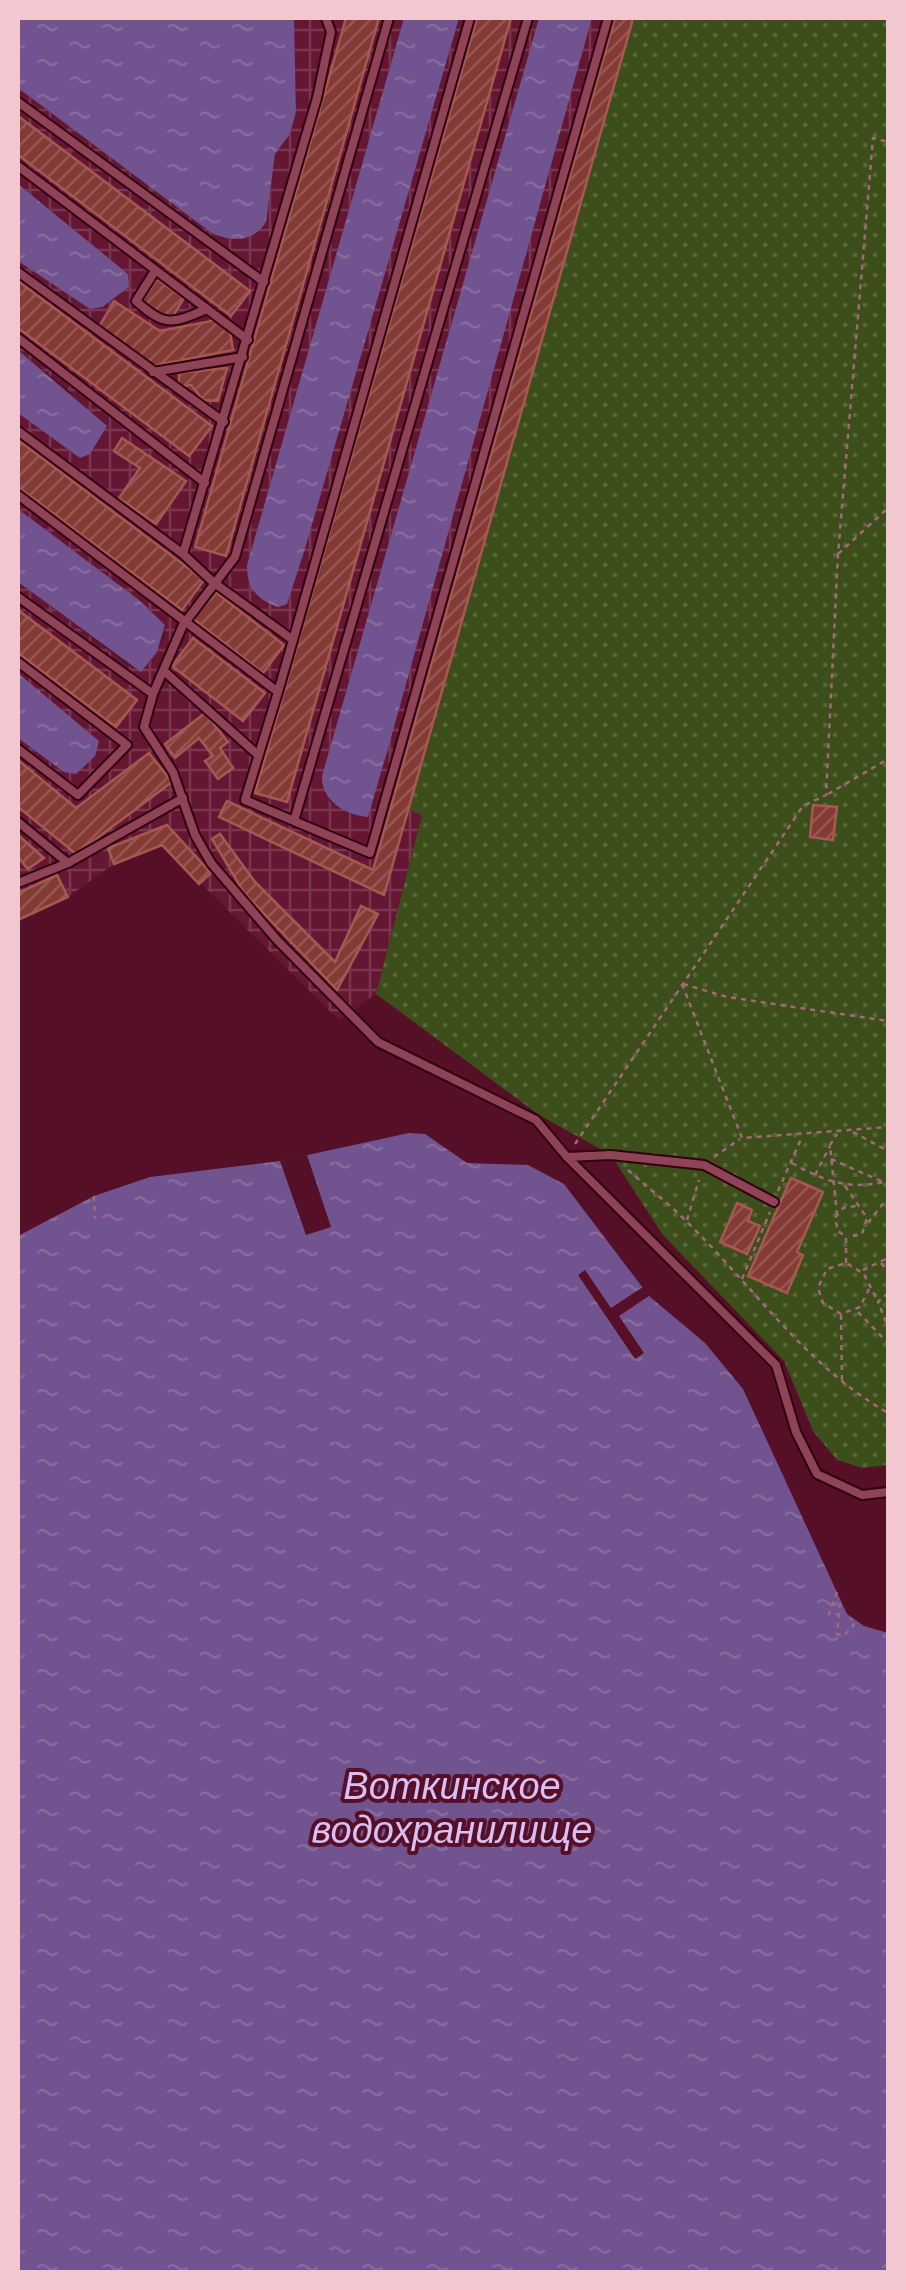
<svg xmlns="http://www.w3.org/2000/svg" width="906" height="2290" font-family="'DM Sans',sans-serif">
<style>
.industrial{fill:url(#industrial-grid)}
.green{fill:url(#green-dots)}
.water{fill:url(#water-ripples)}
.pier{fill:#550f26}
.building{fill:url(#building-hatch);stroke:#a65952;stroke-width:2.5}
.lines{fill:none;stroke-linecap:round;stroke-linejoin:round}
.service-casing{stroke:#310011;stroke-width:12}
.path{stroke:#a36979;stroke-width:2.5;stroke-dasharray:5 5;stroke-linecap:butt}
.service{stroke:#8e4456;stroke-width:8}
.labels{text-anchor:middle;stroke-width:8;stroke-linejoin:round;paint-order:stroke}
.water-label{font-size:38px;font-style:italic;fill:#d8c0f5;stroke:#550f26}
</style>
<defs>
<pattern id="industrial-grid" width="8" height="8" patternUnits="userSpaceOnUse" patternTransform="scale(2.5)"><rect width="8" height="8" fill="#641632"/><path d="M0 4h8M4 0v8" fill="none" stroke="#7b364f"/></pattern>
<pattern id="green-dots" width="8" height="8" patternUnits="userSpaceOnUse" patternTransform="scale(2.5)"><rect width="8" height="8" fill="#3c4e1a"/><path d="M2 2h.1M6 6h.1" fill="none" stroke="#59663a" stroke-width="1.8" stroke-linecap="round"/></pattern>
<pattern id="water-ripples" width="26" height="14" patternUnits="userSpaceOnUse" patternTransform="scale(2.5)"><rect width="26" height="14" fill="#71538f"/><path d="M2 4q2-2 4 0t4 0M15 11q2-2 4 0t4 0" fill="none" stroke="#866a9e"/></pattern>
<pattern id="building-hatch" width="6" height="6" patternUnits="userSpaceOnUse" patternTransform="scale(2.5)"><rect width="6" height="6" fill="#843b36"/><path d="M-1 1l2-2M0 6l6-6M5 7l2-2" fill="none" stroke="#965652"/></pattern>
</defs>
<rect width="100%" height="100%" fill="#550f26"/>
<path class="industrial" d="M294,18H404L247,565L287,603L459,18H539L322,776L330,802L368,817L592,18H633L409,809L422,814L376,994L339,1020L162,845L114,864L68,897L18,920V738L64,772L99,741L18,673V582L131,667L149,663L164,637L165,625L139,600L18,509V413L80,458L72,393L18,350V261L102,307L128,274L18,184V88L213,234L266,222L275,154L290,134L296,112Z"/>
<path class="green" d="M633,18H888V1465L862,1468L837,1460L813,1431L784,1361L662,1234L611,1155L539,1115L376,994L422,815L409,810Z"/>
<path class="water" d="M18,18H294L296,112L290,134L275,154L266,222C253,242 235,242 213,234L18,88Z
M404,18H459L304,552L287,604L278,607C256,599 247,588 247,565Z
M539,18H592L389,745L368,817C346,815 321,801 322,776Z
M18,184L128,274L129,287L102,307L90,309L18,261Z
M18,350L107,426L90,454L80,458L18,413Z
M18,509L139,600L165,625L157,652L141,672L18,582Z
M18,673L99,741L95,756L76,774L64,772L18,738Z
M409,1133L425,1134L467,1163L528,1165L564,1184L649,1296L705,1343L743,1389L847,1614L864,1626L888,1633V2272H18V1236L94,1196L150,1177L280,1161Z"/>
<path class="pier" d="M307,1155L331,1227L306,1235L280,1161Z
M585,1270L611,1308L643,1287L649,1296L619,1316L644,1353L635,1359L578,1275Z"/>
<path class="building" d="M346,18H379L226,556L195,547Z
M477,18H511L287,802L255,793Z
M615,18H633L631,26L384,895L219,817L227,801L373,870Z
M18,116L250,291L231,316L18,155Z
M157,279L184,298L173,316L157,313L142,301Z
M18,281L212,426L189,456L18,328Z
M114,301L160,331L216,320L230,332L233,350L152,366L99,327Z
M227,368L218,401L203,400L191,385L179,387V373Z
M122,438L186,481L156,524L119,498L140,468L114,451Z
M18,440L204,580L182,610L18,487Z
M213,590L284,645L263,673L192,618Z
M18,610L137,700L116,727L18,653Z
M193,638L265,693L243,721L172,666Z
M205,713L228,742L220,748L233,768L218,779L205,761L213,756L199,738L175,758L165,744Z
M149,753L172,782L76,854L18,807V760L76,808Z
M813,805L837,807L833,840L810,837Z
M167,825L211,873L199,884L162,845L114,864L108,848Z
M220,834L255,882L335,962L361,906L378,914L337,990L244,893L212,839Z
M18,835L44,858L28,869L18,857Z
M57,875L68,897L18,920V893Z
M791,1178L823,1192L797,1252L803,1255L787,1293L748,1276Z
M737,1203L752,1210L748,1221L760,1226L747,1254L720,1242Z"/>
<g class="lines">
<g class="service-casing">
<path id="service" d="M389,18L235,557L183,625L153,694L144,727L173,772L195,835L211,863L277,940L378,1042L536,1120L567,1157L776,1365L796,1432L817,1474L862,1495L888,1492
M18,102L264,282
M18,166L248,340
M155,271L136,301C165,327 172,324 207,309
M18,272L224,422
M18,338L205,483
M153,372L243,357
M18,431L183,554L317,98L331,32L326,18
M18,495L278,692L293,640L213,582L183,554
M18,597L153,694
M293,640L470,18
M18,662L127,745L78,795L18,749
M164,671L258,755
M278,692L245,800L294,821L528,18
M294,821L370,853L608,18
M18,822L68,863
M18,883L68,863L183,798
M567,1157L611,1155L704,1165L774,1202"/>
</g>
<path class="path" d="M838,554L888,508
M828,794L888,759
M682,984L742,1138L888,1127
M683,984L727,997L888,1021
M853,1132L888,1151
M575,1144L803,806L826,795L838,554L873,138L888,142
M714,1157L740,1139
M831,1159L888,1184
M792,1163C824,1181 848,1190 884,1182
M628,1170C647,1187 668,1203 686,1221C754,1287 805,1365 888,1413
M815,1175L830,1146
M845,1186L867,1218L862,1234L848,1237
M778,1191L801,1139
M94,1196L95,1219
M837,1215L830,1145L837,1134
M687,1220L699,1180
M868,1223L888,1197
M846,1263V1237L838,1231L835,1218L843,1208L856,1206
M881,1263L888,1272
M863,1270L888,1258
M742,1279L770,1212
M869,1289L860,1307L841,1314L823,1303L818,1288L827,1269L846,1263L864,1274L878,1302
M888,1293L878,1302L888,1327
M858,1312L888,1343
M841,1315L842,1382
M837,1592L829,1614H838
M840,1603L837,1634L844,1636L856,1622"/>
<use href="#service" class="service"/>
</g>
<g class="labels">
<g class="water-label">
<text x="452" y="1799">Воткинское<tspan x="452" dy="44">водохранилище</tspan></text>
</g>
</g>
<rect width="906" height="2290" fill="none" stroke="#f3c7cf" stroke-width="40"/>
</svg>
